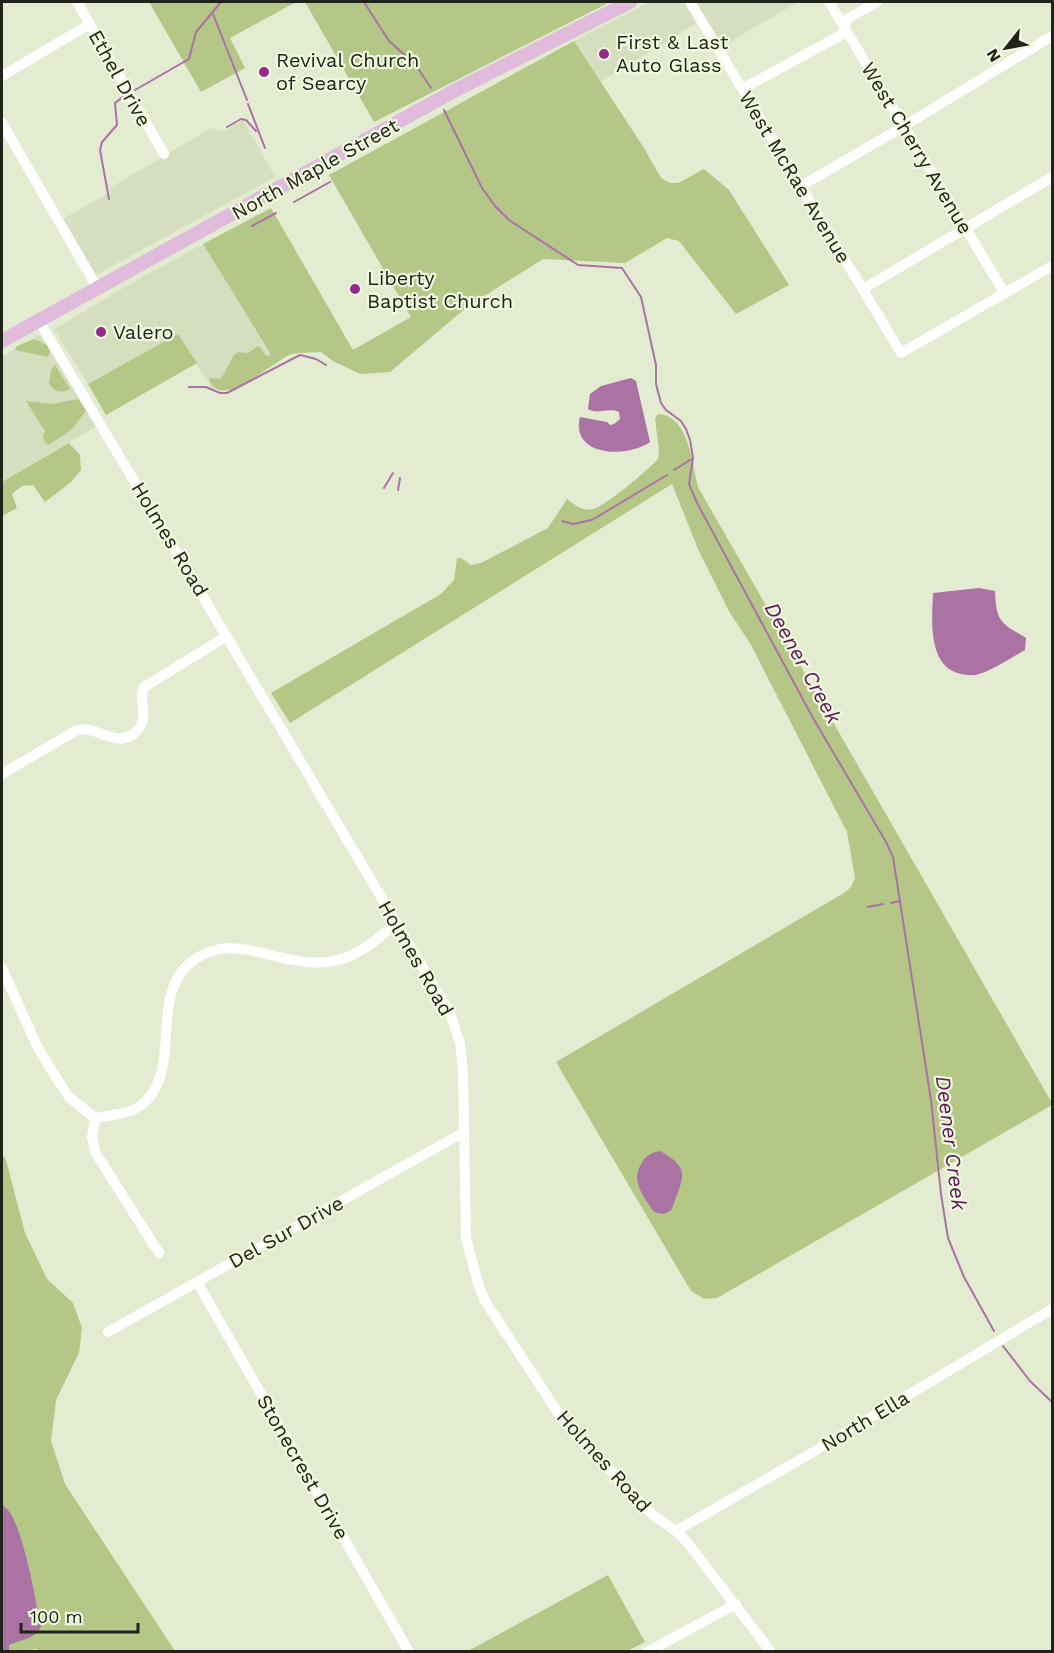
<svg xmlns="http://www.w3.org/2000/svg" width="1054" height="1653" font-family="'Work Sans',sans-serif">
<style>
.built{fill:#d5dfbf}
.green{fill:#b4c786}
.water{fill:#ab72a4}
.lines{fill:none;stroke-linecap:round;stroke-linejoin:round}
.stream{stroke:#ab72a4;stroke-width:2}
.minor{stroke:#fff;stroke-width:10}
.major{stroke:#e0bbdb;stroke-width:14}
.poi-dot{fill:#94298c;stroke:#f0f9de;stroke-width:2}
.labels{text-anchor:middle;stroke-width:4.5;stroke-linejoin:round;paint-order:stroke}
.poi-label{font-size:20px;fill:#202319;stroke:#f0f9de;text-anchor:start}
.street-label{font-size:20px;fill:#202319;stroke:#f0f9de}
.water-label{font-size:21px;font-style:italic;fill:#5f1959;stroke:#f0f9de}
</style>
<rect width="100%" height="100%" fill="#e3ebd1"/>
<path class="built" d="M650,2H686L698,22L601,82L574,41Z
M696,2H798L723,46Z
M243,120L275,177L94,276L61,220L111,192L110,188L211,128L224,131Z
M203,244L270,355L212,389L178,334L88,384L54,329L144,276Z
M40,335L97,426L2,482V356Z"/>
<path class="green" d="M149,2H296L230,38L245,68L201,92Z
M305,2H610L374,122Z
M574,41L644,148L661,178L670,183H678L704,169L729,190L789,285L736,314L679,241L667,238L625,263L543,259L467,307L390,372L360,374L333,361L321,352C312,353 301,352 292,354C275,359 219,415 209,378L219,379L222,377L234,355L239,352L248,353L258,346L261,348L266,356L271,355L203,244L271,208L353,350L411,317L329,175Z
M178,334L197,363L106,415L88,384Z
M34,339L47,345L50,352L48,357L15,350L17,346Z
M55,365L70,389C61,394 55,392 49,384L51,370Z
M78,399L86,411L72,429L49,445L45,443L43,437L45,431L26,401L52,404Z
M658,414C690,415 692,467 699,489L1052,1103V1105L717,1298L704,1299L691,1291L556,1062L844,893L851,887L855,878L847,832L750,643L730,613L698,549L672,484L290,723L271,693L441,594L454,580L457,558H461L471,565L481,563L548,528L567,499C575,505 583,512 593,509C607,505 647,471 658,459L659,450L655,419Z
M69,443L80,455L81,470L71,482L45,502L33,485L22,486L12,494L17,508L2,516V482Z
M2,1154L6,1160L25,1233L47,1279L73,1303L82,1328L79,1353L56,1400L51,1441L65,1484L175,1651L42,1652L36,1649L24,1651H9L8,1645L18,1641L6,1507L2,1505Z
M608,1575L645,1642L627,1651H468Z"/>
<path class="water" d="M631,378L636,381L650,442C628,458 570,457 580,417L607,422L610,425L614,424L620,419L619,412C608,407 598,415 588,409L590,394L601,386Z
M979,588L995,591C996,622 1001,623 1026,638L1025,650C1012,657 993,670 979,674C974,676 966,675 961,674C927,667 932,619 933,593Z
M660,1151C693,1169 682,1178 672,1209C666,1215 660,1215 653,1211C643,1195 631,1182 641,1164C646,1155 651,1153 660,1151Z
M2,1505C22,1513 36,1605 41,1627C35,1639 20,1640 9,1645V1652L2,1651Z"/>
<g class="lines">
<path class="stream" d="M364,2L389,41L415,64L431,88
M213,14L247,100
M135,90L189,59L196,32L221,2
M248,104L265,148
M444,110L482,188L495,206L509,220L578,265L622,268L641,297L656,365V384L661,403L666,410L681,421L686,429L690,440L693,458L689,484L697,503L813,718L886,842L893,857L931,1100L941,1194L948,1238L964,1277L994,1331
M227,127L241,119L246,120L256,131
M109,199L100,150L102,142L117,125L115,103L124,96
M294,202L330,182
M252,226L276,213
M189,387H206L220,393H227L300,355L316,359L326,365
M674,470L692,459
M384,488L393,473
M398,490L400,478
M562,521L573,524L592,520L667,475
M891,903L900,901
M868,907L883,904
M1003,1346L1030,1381L1052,1402"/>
<path class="minor" d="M77,2L164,154
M690,2L901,353L1052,266
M829,2L1005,294
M2,76L90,24
M742,89L843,34L847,19L877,2
M2,123L98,289
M801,186L896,131L1052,36
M863,289L1052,177
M39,321L450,1013L460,1043L463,1072L466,1238L479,1287L485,1301L564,1422L575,1434L653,1515L676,1531L687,1542L771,1652
M2,774L77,730C96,725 114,747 132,735C154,720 136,702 144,687L227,636
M2,968L37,1046L55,1076L69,1097L95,1118L92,1137L95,1152L159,1253
M95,1118C109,1115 131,1114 143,1104C183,1069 149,999 189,964C234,925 283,972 334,961C359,956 378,939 396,923
M197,1282L409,1652
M108,1332L464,1132
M676,1531L808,1455L1052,1309
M647,1652L736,1604"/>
<path class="major" d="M2,341L452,92L630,2"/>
</g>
<g class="poi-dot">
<circle cx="604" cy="54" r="6"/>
<circle cx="264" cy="72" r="6"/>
<circle cx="355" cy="289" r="6"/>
<circle cx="101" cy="332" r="6"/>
</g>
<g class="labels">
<g class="poi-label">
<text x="616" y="49">First &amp; Last<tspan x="616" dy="23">Auto Glass</tspan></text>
<text x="276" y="67">Revival Church<tspan x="276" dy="23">of Searcy</tspan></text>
<text x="367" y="285">Liberty<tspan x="367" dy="23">Baptist Church</tspan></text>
<text x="113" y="339">Valero</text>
</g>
<g class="street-label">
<text transform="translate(120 78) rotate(61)" y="7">Ethel Drive</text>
<text transform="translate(917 148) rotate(59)" y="7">West Cherry Avenue</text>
<text transform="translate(315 169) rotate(-29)" y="7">North Maple Street</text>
<text transform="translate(795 177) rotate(59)" y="7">West McRae Avenue</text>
<text transform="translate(170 539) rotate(59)" y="7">Holmes Road</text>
<text transform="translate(416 958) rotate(60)" y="7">Holmes Road</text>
<text transform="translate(286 1232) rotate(-29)" y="7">Del Sur Drive</text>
<text transform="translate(865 1421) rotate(-31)" y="7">North Ella</text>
<text transform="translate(604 1461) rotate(48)" y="7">Holmes Road</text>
<text transform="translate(303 1467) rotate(60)" y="7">Stonecrest Drive</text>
</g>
<g class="water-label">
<text transform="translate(803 663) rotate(61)" y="7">Deener Creek</text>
<text transform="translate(951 1143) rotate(83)" y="7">Deener Creek</text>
</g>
</g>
<rect width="1054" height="1653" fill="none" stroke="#202319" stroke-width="6"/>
<g transform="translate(1006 48) rotate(239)" stroke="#f0f9de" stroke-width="4.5" paint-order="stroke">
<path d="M0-4.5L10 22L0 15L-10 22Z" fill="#202319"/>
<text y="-9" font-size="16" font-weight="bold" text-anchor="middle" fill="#202319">N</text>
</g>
<path d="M21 1623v9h117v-9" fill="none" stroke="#202319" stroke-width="3"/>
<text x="30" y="1623" font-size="18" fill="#202319" stroke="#f0f9de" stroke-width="4.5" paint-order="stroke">100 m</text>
</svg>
